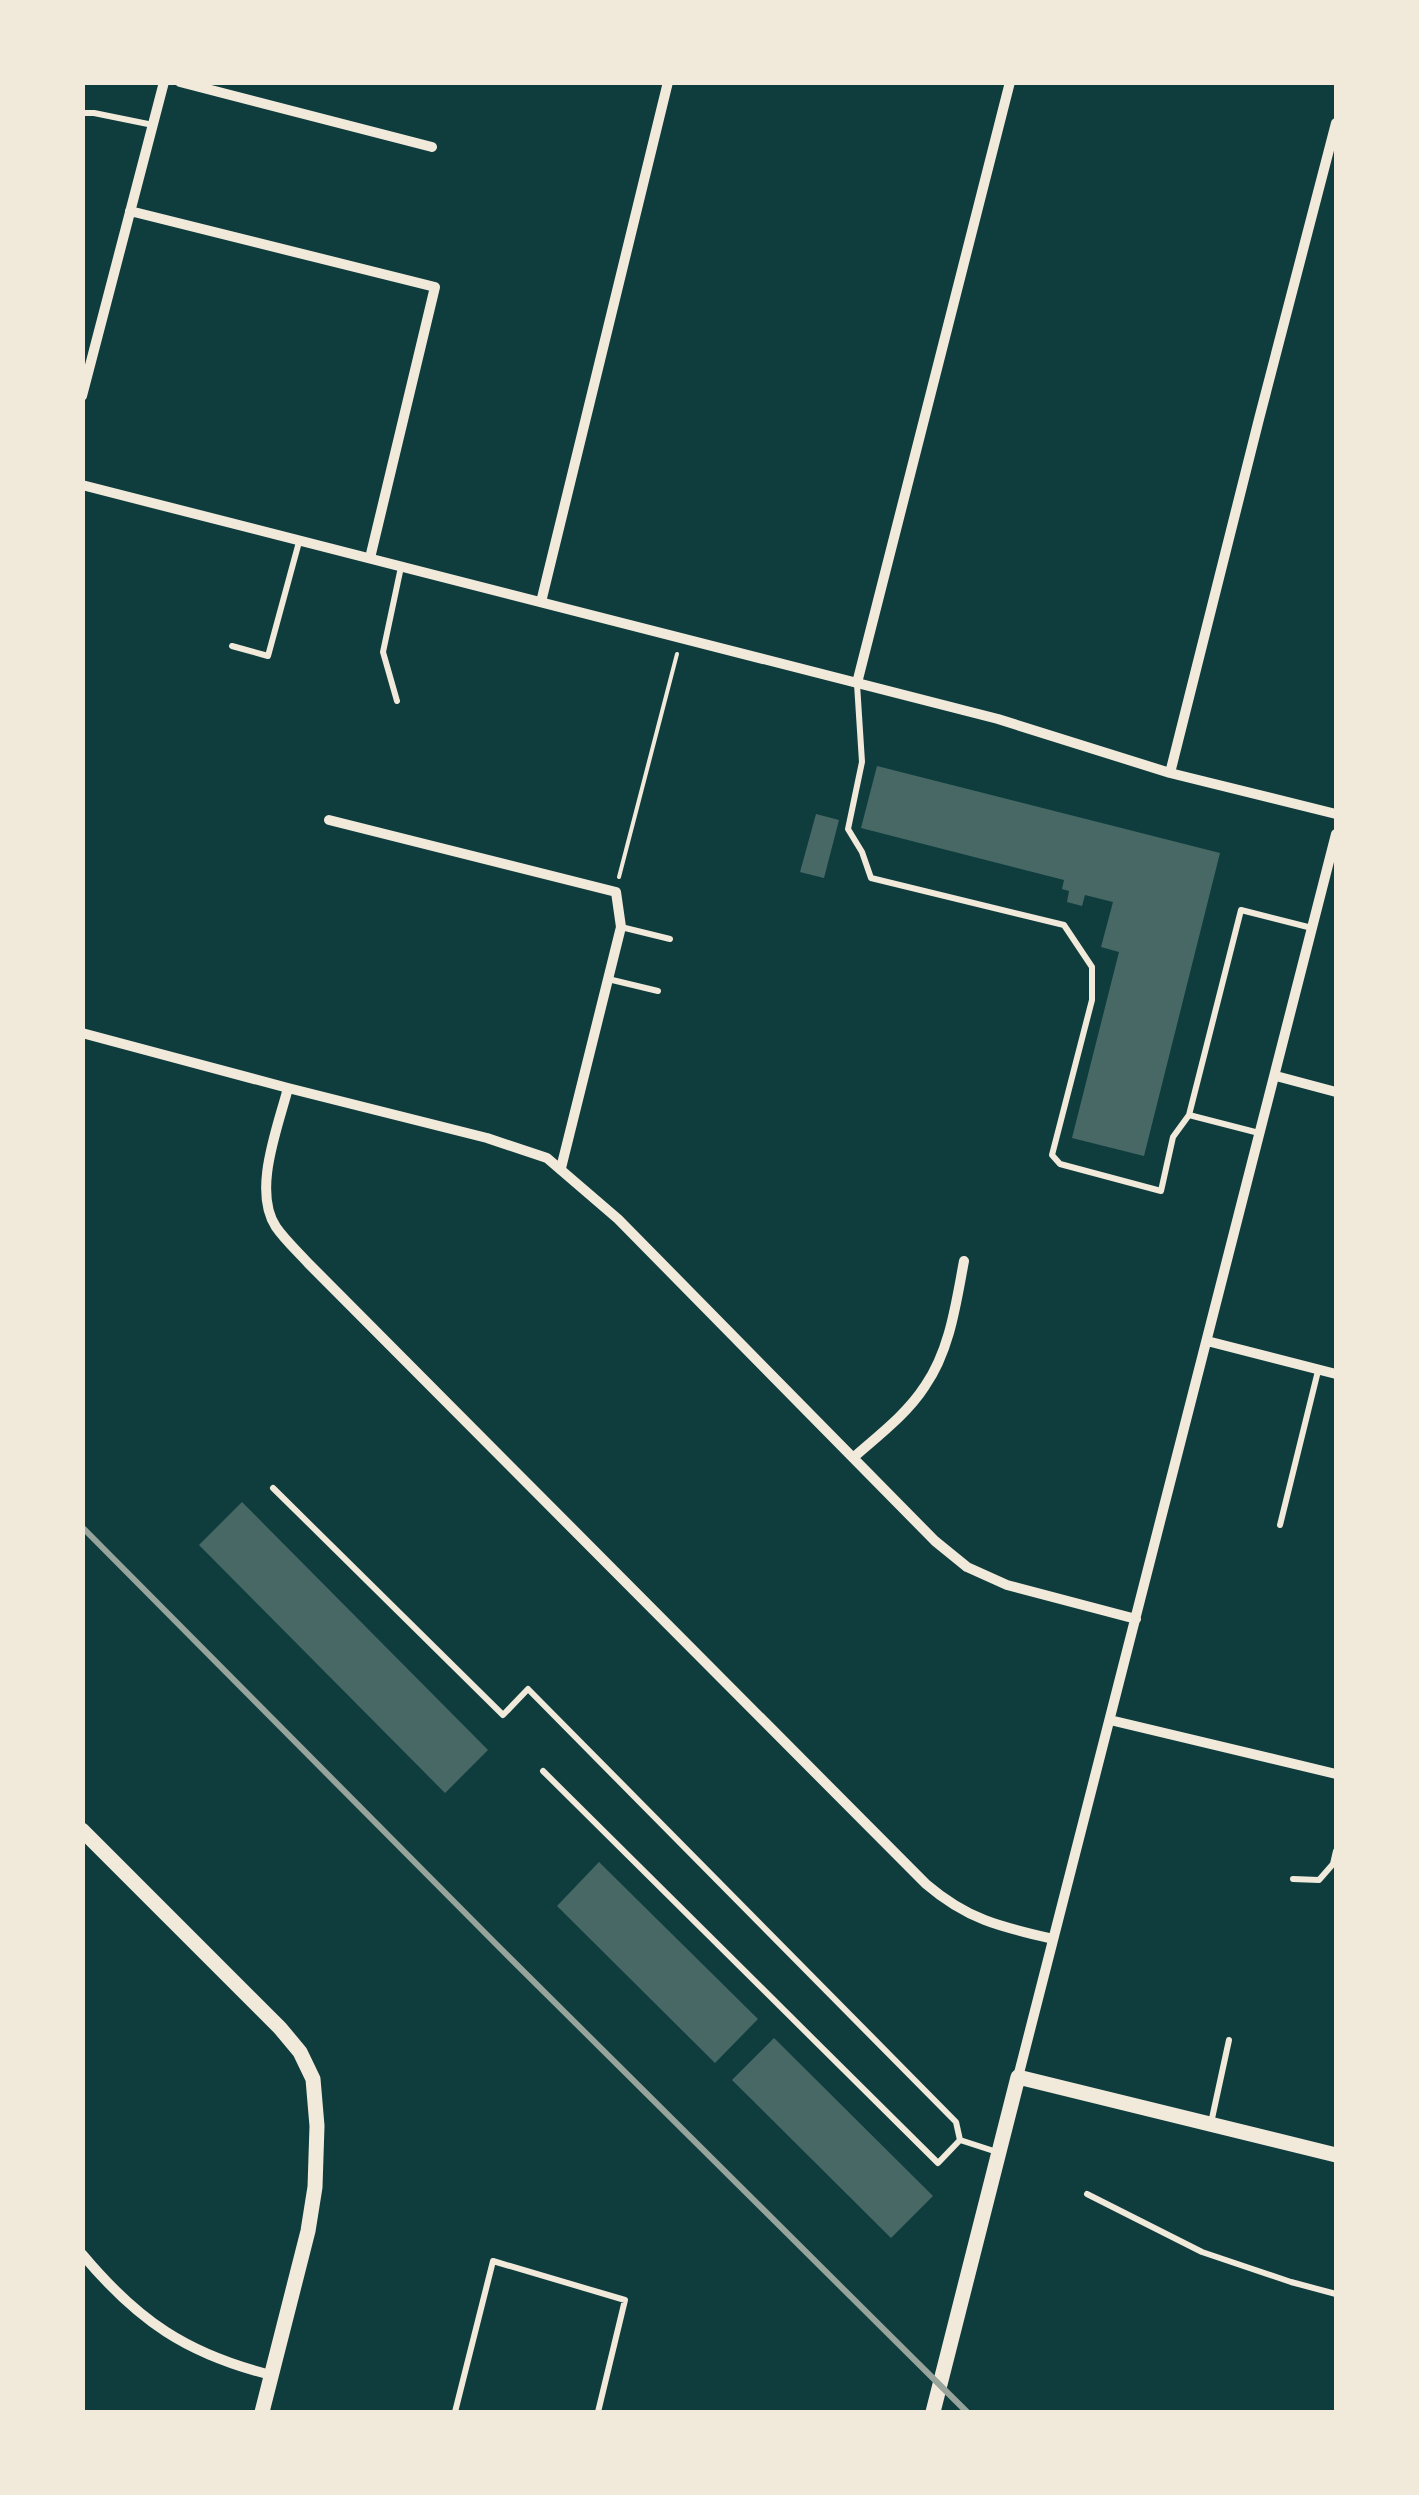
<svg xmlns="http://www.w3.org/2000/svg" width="1419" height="2495" font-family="'Open Sans',sans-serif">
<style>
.building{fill:#486865}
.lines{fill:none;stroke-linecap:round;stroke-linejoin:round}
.path{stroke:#f1e9da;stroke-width:4}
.service{stroke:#f1e9da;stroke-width:6}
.minor{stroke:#f1e9da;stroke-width:10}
.tertiary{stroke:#f1e9da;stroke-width:15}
.rail{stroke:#97a49c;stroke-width:6}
</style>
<rect width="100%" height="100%" fill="#0f3d3e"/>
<path class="building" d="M877,766L1220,853L1144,1156L1072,1138L1119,952L1101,947L1113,902L1085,895L1082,906L1067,902L1069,891L1062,889L1064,880L861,828Z
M816,814L839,820L824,878L800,872Z
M242,1502L488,1750L445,1793L199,1545Z
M599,1862L758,2019L715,2063L557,1906Z
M774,2038L933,2196L891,2238L732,2080Z"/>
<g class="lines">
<path class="path" d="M619,877L677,654"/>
<path class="service" d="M82,113H94L153,125
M232,646L268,656L299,542
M857,684L862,762L848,829L862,852L871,878L1064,925L1092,967V1000L1052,1155L1060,1164L1161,1191L1173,1137L1189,1115
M397,701L383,652L401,567
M621,927L670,939
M608,979L658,991
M1259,1133L1189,1115L1241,910L1312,928
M273,1488L503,1715L528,1689L956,2122L960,2140
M1280,1525L1318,1371
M543,1771L938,2163L960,2140L997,2152
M1293,1879L1319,1880L1333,1864L1336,1851
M1211,2123L1229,2040
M1087,2194L1202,2252L1291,2282L1336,2294
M455,2412L493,2261L625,2300L598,2412"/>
<path class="minor" d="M180,82L432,147
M130,211L435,287L370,558
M82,396L164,82
M82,485L998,719L1170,773L1336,814
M541,602L668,82
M857,683L1010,82
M1170,773L1259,419L1336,123
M329,820L616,892L621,927L561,1168
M82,1033L288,1088L487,1138L547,1158L618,1219L935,1541L967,1567L1007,1585L1136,1619
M1276,1076L1336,1092
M288,1088C278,1127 252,1191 276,1227C285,1240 298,1252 308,1263L926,1884C968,1920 1001,1927 1053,1939
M1207,1341L1336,1374
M854,1457C879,1435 907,1414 925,1386C950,1350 956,1303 964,1261
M1110,1720L1336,1774
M1018,2077L1336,834
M82,2254C138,2321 187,2354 271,2375"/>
<path class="tertiary" d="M82,1830L280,2028L300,2052L313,2079L317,2126L315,2187L308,2231L262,2412
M933,2412L1018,2077L1336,2155"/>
<path class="rail" d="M82,1527L497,1945L967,2412"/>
</g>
<rect width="1419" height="2495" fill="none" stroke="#f1e9da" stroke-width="170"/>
</svg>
